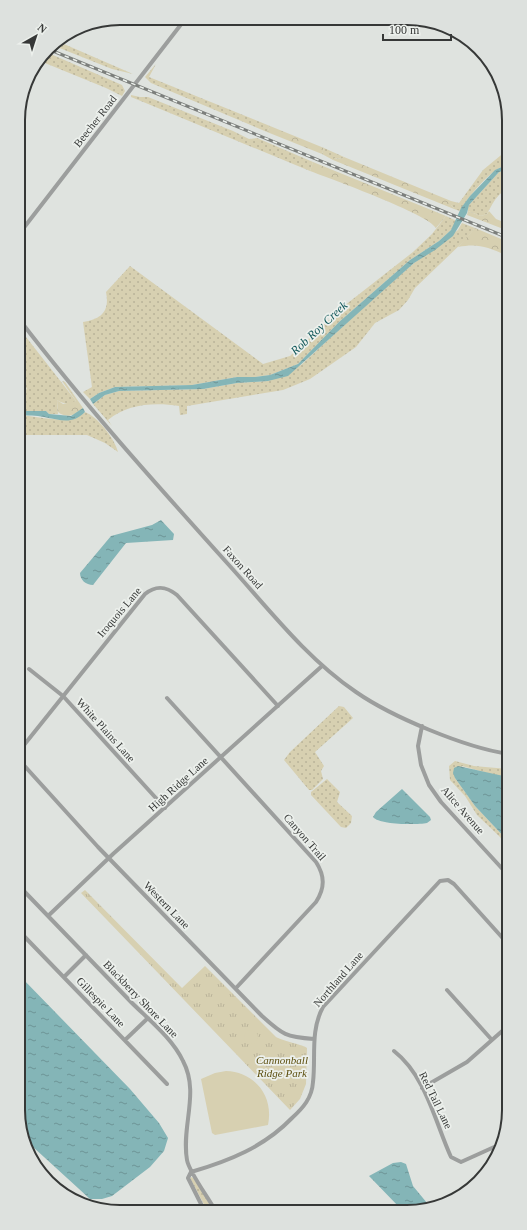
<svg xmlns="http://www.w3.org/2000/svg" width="527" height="1230" font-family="'Times New Roman',serif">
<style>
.grass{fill:url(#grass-dots)}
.forest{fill:url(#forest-crowns)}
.park{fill:url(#park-tufts)}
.garden{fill:#d7d0b1}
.water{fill:url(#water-ripples)}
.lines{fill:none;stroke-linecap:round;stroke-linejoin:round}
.minor{stroke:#9c9e9d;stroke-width:4}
.rail-casing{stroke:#7c7f7c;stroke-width:3}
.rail{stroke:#ecf0ec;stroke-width:1.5;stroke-dasharray:4.5;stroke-linecap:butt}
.labels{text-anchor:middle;stroke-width:3.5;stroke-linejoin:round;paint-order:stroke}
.street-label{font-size:11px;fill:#363837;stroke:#ecf0ec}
.park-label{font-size:11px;font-style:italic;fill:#5c4e0d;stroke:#ecf0ec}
.water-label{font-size:12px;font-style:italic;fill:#0d5558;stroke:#ecf0ec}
.rim{fill:none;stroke:#363837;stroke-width:2}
</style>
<defs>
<pattern id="grass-dots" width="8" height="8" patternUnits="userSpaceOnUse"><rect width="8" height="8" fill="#d7d0b1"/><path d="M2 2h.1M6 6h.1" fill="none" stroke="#b9b399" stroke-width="1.8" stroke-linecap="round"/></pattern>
<pattern id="forest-crowns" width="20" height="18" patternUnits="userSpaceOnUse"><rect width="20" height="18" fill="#d7d0b1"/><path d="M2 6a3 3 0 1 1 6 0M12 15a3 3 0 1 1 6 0" fill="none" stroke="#b9b399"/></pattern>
<pattern id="park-tufts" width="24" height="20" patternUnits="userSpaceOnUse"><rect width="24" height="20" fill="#d7d0b1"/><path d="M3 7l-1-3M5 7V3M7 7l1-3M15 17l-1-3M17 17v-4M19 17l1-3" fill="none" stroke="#b9b399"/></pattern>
<pattern id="water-ripples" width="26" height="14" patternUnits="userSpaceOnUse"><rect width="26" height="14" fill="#84b5b7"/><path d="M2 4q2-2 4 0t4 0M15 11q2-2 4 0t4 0" fill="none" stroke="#6d9496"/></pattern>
</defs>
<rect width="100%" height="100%" fill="#dfe3df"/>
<path class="grass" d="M57,41L133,74L112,69L52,45Z
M46,52L122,85L125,91L122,96L106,88L40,61Z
M156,64L149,77L270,126L267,132L151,83L145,77Z
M131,95L140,97H148L233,131L249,139L257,138L313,162L310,171L153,106L131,97Z
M324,148L344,157L341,159L335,158L333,160L322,154Z
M506,151V165C491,169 468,197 460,211L454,209V208L451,205V201L459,203L483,170Z
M506,170V190C496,195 492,205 487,214L481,216L468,211V206L499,172Z
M446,216L457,221L451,230L439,241L410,260L339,322L298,364L270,375L255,377H237L192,385L115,387L99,393L90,399L83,392L92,387L83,322C101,319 110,312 106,292L130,266L263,364L290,356L344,306L413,252L432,234Z
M462,223L475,228L464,241L415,288L408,300L399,310L375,323L356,347L310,379L283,390L187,406V414L180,415L179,406C154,402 127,404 108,420L112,426L93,404L105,395L119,391L203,389L237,383L268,381L301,365L366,305L414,263L458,230Z
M19,328L76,401C69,405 63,404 57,400L58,414H49L46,411H19V392L27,389L19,378Z
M85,412C98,417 115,439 118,452L105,443L87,435H19V415C39,416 70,426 85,412Z
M339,706L344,707L353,718L315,752L324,766L321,771L323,779L312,790H309L284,760L290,752Z
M455,761L474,766L508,769V777H502L462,766L455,778L475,806L508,841V850L500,837L477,815L465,796L450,780L449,766Z
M327,779L340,792L337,802L352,816L351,823L346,828L341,827L311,795V792Z
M192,1177L194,1179L213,1210H207L190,1178Z"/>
<path class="forest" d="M270,126L324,148L322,154L267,132Z
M344,157L451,201V205L454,208V209L333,160L334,158L341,159Z
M313,162L446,216L436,228C428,214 331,179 310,171Z
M468,211L481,216L487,214L489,211L496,219L506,223V230L467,215Z
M475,228L506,241V255C487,247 478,243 458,247Z
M62,381L65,382L83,408C76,415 67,419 58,412L57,400L63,404L76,401Z"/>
<path class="park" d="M85,890L182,988L205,966L276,1037C283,1041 304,1045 307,1048L306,1084L300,1099L290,1110L81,893Z"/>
<path class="garden" d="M244 1037a7 7 0 1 1 14 0a7 7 0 1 1-14 0Z
M226,1071C255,1072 274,1096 268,1125L215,1135L212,1133L201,1079L215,1073Z"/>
<path class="water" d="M506,165V170L499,172L469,205L467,213L453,236L435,250L414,263L288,376L268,381L237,383L203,389L119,391L105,395L93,404L90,399L99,393L115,387L192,385L237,377H255L270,375L298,364L339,322L410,260L439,241L451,230L461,208L470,196L495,170Z
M83,408L85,412C72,425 61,420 44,417C36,415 28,416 19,415V411H46L49,414L71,416Z
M161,520L174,534L173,540L126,543L93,585C86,585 80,580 80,573L111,536L152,525Z
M458,766L508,777V841L475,806L455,778L453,773L454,768Z
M402,789L430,817L431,820L427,823C417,825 379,825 373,817L376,812Z
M21,977L130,1089L159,1123L168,1138L164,1151L150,1167L112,1196L102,1199H90L21,1136Z
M401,1162L406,1164L413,1186L432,1209H401L369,1176L393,1163Z"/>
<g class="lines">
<path class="minor" d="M19,234L186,18
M19,319C84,404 156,484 228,564C268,608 306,658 356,692C392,717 464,747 508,754
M29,669L63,696L165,808
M167,698L316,862C325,876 325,888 316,902L236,988
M422,726L418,746L421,765L429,785L441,802L508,875
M20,750L145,594C156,585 166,586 177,595L278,706
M20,761L98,847L262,1016C283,1035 286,1037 314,1039
M21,888C58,926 94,964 131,1002C149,1020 172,1038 183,1061C200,1093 181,1126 187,1160C189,1172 208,1197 215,1210
M48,916L113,854L322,666
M21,933L167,1084
M64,977L86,955
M447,990L492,1040
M125,1040L148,1018
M394,1051C426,1076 435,1122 451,1157L461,1162L503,1143
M422,1088L467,1062L509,1025
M191,1172C229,1161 264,1147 292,1118C303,1108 312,1098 313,1082C316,1057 310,1031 323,1007L440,881L448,880L454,884L508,944
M191,1172L188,1178L204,1210"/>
<g class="rail-casing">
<path id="rail" d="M48,49L506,237"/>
</g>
<use href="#rail" class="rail"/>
</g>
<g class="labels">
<g class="street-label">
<text transform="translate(95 121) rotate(-52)" y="4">Beecher Road</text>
<text transform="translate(243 567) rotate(48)" y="4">Faxon Road</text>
<text transform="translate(119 612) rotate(-50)" y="4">Iroquois Lane</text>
<text transform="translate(106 730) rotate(48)" y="4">White Plains Lane</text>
<text transform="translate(178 784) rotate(-42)" y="4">High Ridge Lane</text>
<text transform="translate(463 810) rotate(49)" y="4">Alice Avenue</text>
<text transform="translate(305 837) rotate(49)" y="4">Canyon Trail</text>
<text transform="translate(167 905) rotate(46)" y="4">Western Lane</text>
<text transform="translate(338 979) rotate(-49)" y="4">Northland Lane</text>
<text transform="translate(141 999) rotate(46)" y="4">Blackberry Shore Lane</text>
<text transform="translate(101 1002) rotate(46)" y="4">Gillespie Lane</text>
<text transform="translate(436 1100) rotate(64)" y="4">Red Tail Lane</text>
</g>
<g class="park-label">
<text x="282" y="1064">Cannonball<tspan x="282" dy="13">Ridge Park</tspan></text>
</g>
<g class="water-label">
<text transform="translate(319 328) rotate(-43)" y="4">Rob Roy Creek</text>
</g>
</g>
<path d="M0 0H527V1230H0ZM120 25H407A95 95 0 0 1 502 120V1110A95 95 0 0 1 407 1205H120A95 95 0 0 1 25 1110V120A95 95 0 0 1 120 25Z" fill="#dde1de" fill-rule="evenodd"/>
<path class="rim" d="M120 25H407A95 95 0 0 1 502 120V1110A95 95 0 0 1 407 1205H120A95 95 0 0 1 25 1110V120A95 95 0 0 1 120 25Z"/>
<g transform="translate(36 36) rotate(39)" stroke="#ecf0ec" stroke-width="3" paint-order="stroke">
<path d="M0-3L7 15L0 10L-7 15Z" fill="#363837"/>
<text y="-6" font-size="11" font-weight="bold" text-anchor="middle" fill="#363837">N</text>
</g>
<path d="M383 34v6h68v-6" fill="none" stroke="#363837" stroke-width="2"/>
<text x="389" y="34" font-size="12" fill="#363837" stroke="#ecf0ec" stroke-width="3" paint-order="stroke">100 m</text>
</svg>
